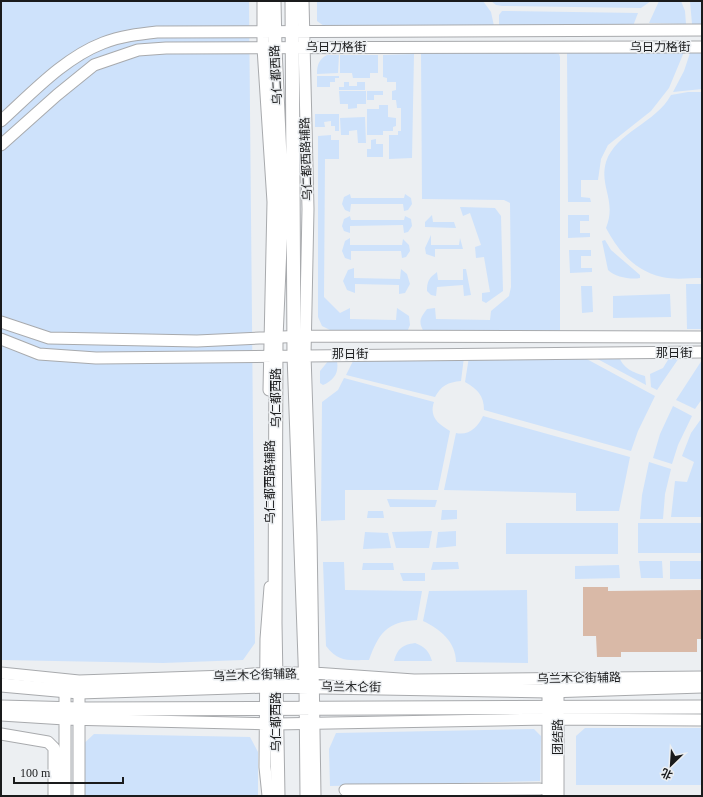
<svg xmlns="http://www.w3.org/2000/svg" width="703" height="797" font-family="'Times New Roman','Noto Sans SC',serif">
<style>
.green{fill:#cee2fb}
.building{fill:#d9b9a7}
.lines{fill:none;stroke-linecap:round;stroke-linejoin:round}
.minor-casing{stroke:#a8aaad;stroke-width:13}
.major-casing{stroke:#a8aaad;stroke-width:15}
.minor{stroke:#fff;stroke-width:11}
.major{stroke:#fff;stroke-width:13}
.labels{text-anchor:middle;stroke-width:3;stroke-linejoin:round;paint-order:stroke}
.street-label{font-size:12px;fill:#1a1b1c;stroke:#eceff2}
</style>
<rect width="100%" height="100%" fill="#eceff2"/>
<path class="green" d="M1,1H249L255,643L243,660L163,663L1,660Z
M317,1H483L491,12L494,26H324L317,21Z
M491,1H651L641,8L502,6L496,5Z
M659,1H681L685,11L686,24L649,23Z
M690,1H702V24H692Z
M502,11L638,13L633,26H499V15Z
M691,50H702V89L673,92L684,71Z
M421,52L554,53L559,54L560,57V332H424C418,322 420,318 427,309L435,308L436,319L490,320L491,311L509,296L511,287L510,203L504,200L422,199Z
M684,52L669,88L651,111L608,145L601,159L598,180H581V197L590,198L591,202H568L567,53Z
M414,54L412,158L389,159V135H398V131H401V108H397L396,100H392V91L396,90V82H387V78L383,77V55Z
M327,55H339L338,73L317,74C317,65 319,59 327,55Z
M340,55H378V73H370V78H353L352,73H340Z
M317,76H339V78H335V82H330V87H317Z
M344,82H349V86H357V82H365V90H339V87H344Z
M339,91H366V104H357V108L348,109V104H340Z
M367,91H383V95H374V100H367Z
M688,92H702V278C689,278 674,280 662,277C635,271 618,251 606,228C617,200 599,187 606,162C616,132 656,123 671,95Z
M379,105H388V117L396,118V126L393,127V131H383V135H367V109H379Z
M315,114H339V131H335V126H331V121L324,122L325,127H315Z
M365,117L366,143H358L357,130L349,131V135H341L340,118Z
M331,135V140H339V159H325L324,297L340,313L350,308V319L396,320L397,308L409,316L410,325L407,332H334L322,326L318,317V136Z
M376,139V144H383V157H367V149H371V140Z
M350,194L351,198H404L405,194L411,198L412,204L408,210L404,211L403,204H351L350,212L345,210L342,204L344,197Z
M460,207L495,208L501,216L503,291L486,303L482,301V293L490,292L484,257L476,258L475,247L481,245L470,213L463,216Z
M432,215L433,222H454L456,228L425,227V222Z
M568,215H589V221H580V233H590V237L568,238Z
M350,216L351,220H404L405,216L411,219L412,226L408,232L404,233L403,225L350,226V233L344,231L342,226L344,219Z
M431,235V245H459L460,238L463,249H435V257L426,254L425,248Z
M350,238V245H402L403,239L409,245L410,251L406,257L402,258L401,251H351V260L345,258L342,251L345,241Z
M605,240L611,250L640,275V278C631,280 615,277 608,270L602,241Z
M569,250H591V256H581V268H592V272L570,273Z
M354,268V278L400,279L401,269L407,274L410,284L405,293L399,294V285L355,284V293L347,290L343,281L348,270Z
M463,269H466L471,295L464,296L463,285L437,287L436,296L431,295L427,291C427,281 429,278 437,272L438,280H463Z
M686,284H702V329H687Z
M581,286H592L593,312L582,313Z
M670,294L671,317L613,318V296Z
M590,355L619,356C622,368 634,373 645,376L646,385Z
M671,355H681L657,390L651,387L650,374L663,368Z
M355,357H464L461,381C448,382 441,386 435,397L346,375Z
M469,357H583L655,396L638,431L631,451L484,410C484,395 477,389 465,382Z
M329,360L337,361C339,373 334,380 323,385L320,383V371Z
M702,360V399L695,409L676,400Z
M344,378L434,402C429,417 438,424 450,431L438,490H345V520L321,521L322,402L338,390Z
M673,406L692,416L678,445L672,464L653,458L660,434Z
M483,416L630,457L619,511H576V493L444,490L456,433C469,436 478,427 483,416Z
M701,419L702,517H671L675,481L687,482L694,462L682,456L691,433Z
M649,462L671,469L665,494L663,519H640L642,495Z
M387,499L437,500L435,507H390Z
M442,510H457V519L441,520Z
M368,511H383L384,518H367Z
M506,523H618V554H506Z
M638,523H702V553H638Z
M432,531L429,548H396L392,532Z
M456,531V546L436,548L438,532Z
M365,532L388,533L391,548L363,549Z
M639,561H662L663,578H641Z
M670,561H702V579H670Z
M323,562H344L345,590L422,591L417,620C386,622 379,633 369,660C349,660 339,663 326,646Z
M433,562H458L459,569L431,570Z
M363,563H393L394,570H362Z
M619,565L620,578L575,579V566Z
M400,573H425V581H403Z
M527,590L528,663L456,662C456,642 440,629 423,621L429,591Z
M415,643C425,647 429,651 432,661H394C398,648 402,645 415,643Z
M585,728H702V785H576V736Z
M534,729L541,736L540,781L330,786L329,749L336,733Z
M94,734L250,737L258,752V796H84L79,748Z"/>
<path class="building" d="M583,587H608V591L702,590V639H697V652H621V657H597L596,636H583Z"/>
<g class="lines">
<g class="minor-casing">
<path id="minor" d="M263,1V48L273,202L269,390
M303,1L308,209L305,355L311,535L315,796
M1,121C32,93 64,58 103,43C121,36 139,34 157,32L702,30
M1,145L57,95L94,65L138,50L166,48L702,47
M1,322L49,338L197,341L305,336L702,337
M1,339L39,354L96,358L702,352
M1,673L79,681L227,676L267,673H314L414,680L702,677
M548,683V796
M558,683V796
M79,685V796
M1,715L65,719L276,724L548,719L702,720
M1,734L48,742L54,748V796
M345,790L540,789
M65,796V683
M268,796L265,767L266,639L270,587"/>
</g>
<g class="major-casing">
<path id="major" d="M274,1L275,48L282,201L276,338L275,623L278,796
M292,1L294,355L306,687L307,796
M1,685L79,692L266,686L548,691L702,686
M1,707L80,709L702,707"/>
</g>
<use href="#minor" class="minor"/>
<use href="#major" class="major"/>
</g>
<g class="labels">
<g class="street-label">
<text x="336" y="51">乌日力格街</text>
<text x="660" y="51">乌日力格街</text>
<text transform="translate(276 75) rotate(-93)" y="4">乌仁都西路</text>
<text transform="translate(306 159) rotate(-92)" y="4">乌仁都西路辅路</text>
<text x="674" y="357">那日街</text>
<text x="350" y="358">那日街</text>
<text transform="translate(276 398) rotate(-90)" y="4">乌仁都西路</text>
<text transform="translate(270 482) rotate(-90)" y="4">乌仁都西路辅路</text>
<text transform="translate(255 675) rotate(-2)" y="4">乌兰木仑街辅路</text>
<text transform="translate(579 678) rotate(-1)" y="4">乌兰木仑街辅路</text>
<text transform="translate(351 687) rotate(1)" y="4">乌兰木仑街</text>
<text transform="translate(276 722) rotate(-90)" y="4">乌仁都西路</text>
<text transform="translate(558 737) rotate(-90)" y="4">团结路</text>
</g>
</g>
<rect width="703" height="797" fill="none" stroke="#1a1b1c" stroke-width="4"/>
<g transform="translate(671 765) rotate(205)" stroke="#eceff2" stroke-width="3" paint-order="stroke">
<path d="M0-3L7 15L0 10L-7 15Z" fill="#1a1b1c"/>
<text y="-6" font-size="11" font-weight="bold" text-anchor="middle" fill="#1a1b1c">北</text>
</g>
<path d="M14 777v6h109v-6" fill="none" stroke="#1a1b1c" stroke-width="2"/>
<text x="20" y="777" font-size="12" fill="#1a1b1c" stroke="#eceff2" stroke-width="3" paint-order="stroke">100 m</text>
</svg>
